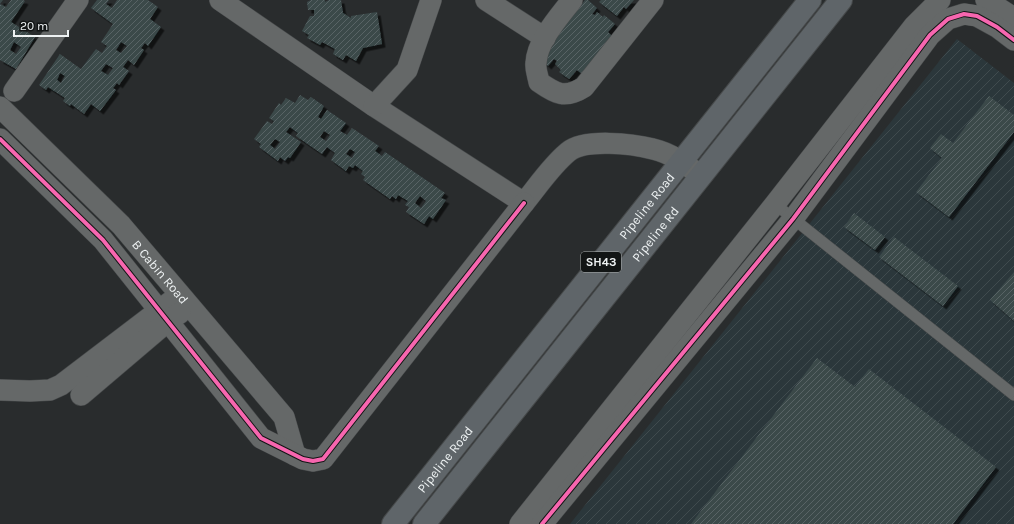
<svg xmlns="http://www.w3.org/2000/svg" width="1014" height="524" font-family="Karla,sans-serif">
<style>
.industrial{fill:url(#industrial-furrows)}
.building{fill:url(#building-hatch);fill-rule:evenodd;filter:url(#shadow)}
.lines{fill:none;stroke-linecap:round;stroke-linejoin:round}
.service-casing{stroke:#46494a;stroke-width:12}
.minor-casing{stroke:#46494a;stroke-width:22}
.primary-casing{stroke:#46494a;stroke-width:24}
.service{stroke:#656868;stroke-width:11}
.minor{stroke:#656868;stroke-width:21}
.primary{stroke:#5f6569;stroke-width:22}
.cycleway-casing{stroke:#121515;stroke-width:6}
.cycleway{stroke:#f766af;stroke-width:4}
.labels{text-anchor:middle;stroke-width:3;stroke-linejoin:round;paint-order:stroke}
.shield{fill:#121515;stroke:#acb0b0;stroke-width:1}
.shield-label{font-size:12px;font-weight:bold;fill:#eef2f3}
.street-label{font-size:13px;fill:#eef2f3;stroke:#121515}
</style>
<defs>
<pattern id="industrial-furrows" width="10" height="10" patternUnits="userSpaceOnUse"><rect width="10" height="10" fill="#2b373b"/><path d="M-1 1l2-2M0 10L10 0M9 11l2-2" fill="none" stroke="#404b4e"/></pattern>
<pattern id="building-hatch" width="6" height="6" patternUnits="userSpaceOnUse"><rect width="6" height="6" fill="#3b494a"/><path d="M-1 1l2-2M0 6l6-6M5 7l2-2" fill="none" stroke="#586465"/></pattern>
<filter id="shadow"><feDropShadow dx="3.5" dy="3.5" stdDeviation="0" flood-color="#0009"/></filter>
</defs>
<rect width="100%" height="100%" fill="#292c2d"/>
<path class="industrial" d="M957,39L1014,83V524H570Z"/>
<path class="building" d="M0,0H3L0,4L6,7L11,0H23L25,1L11,22L35,37L16,69L0,60ZM14,42L21,47L16,54L10,50Z
M97,0H109L106,4L112,8L117,0H148L158,7L150,19L161,27L148,46L145,43L141,48L144,50L134,65L128,60L123,67L129,71L119,85L117,83L113,88L116,90L100,111L91,104L84,114L71,104L70,106L63,101L65,98L48,87L46,90L39,85L60,54L81,69L96,49L102,53L107,46L101,42L113,24L91,8ZM121,42L127,46L121,53L116,50ZM106,64L113,68L108,75L101,71ZM60,73L65,76L61,83L57,80Z
M311,0H325V2L329,0H341L343,13L351,18V16L377,12L382,44L363,48L356,61L346,55L343,60L333,54L335,49L322,42L320,45L307,38L309,35L302,31L310,16H314V10H308L307,2Z
M585,0H588L597,8L592,14L595,15L597,12L603,17L604,15L615,24L608,32L612,36L582,74L577,70L569,79L559,72L561,70L555,64L557,61L554,59L548,66L539,58Z
M601,0H634L626,9L624,7L617,16L599,2Z
M300,95L308,100L311,97L324,106L318,117L321,119L327,110L346,123L340,131L347,135L352,128L379,146L375,151L382,156L385,152L445,193L441,198L446,200L433,219L429,216L424,224L406,212L409,207L405,205L408,201L398,195L396,199L392,196L390,199L363,180L365,177L361,174L363,171L355,165L353,168L349,166L346,171L331,160L335,153L327,147L322,154L296,136L298,133L290,127L286,132L301,142L290,158L288,157L285,161L280,157L278,161L259,147L261,144L254,139L267,121L272,124L274,121L269,118L279,103L281,105L286,98L295,103ZM324,131L330,135L326,141L320,137ZM275,139L280,142L275,149L270,145ZM350,149L355,152L352,158L346,154ZM420,196L426,201L421,208L415,203Z
M989,96L1014,115V132L949,217L916,192L942,158L930,148L941,134L953,143Z
M854,213L885,237L875,250L844,227Z
M894,237L958,286L943,306L879,257Z
M1014,272V321L990,300Z
M817,358L855,387L869,369L996,467L953,524H691Z"/>
<g class="lines">
<g class="service-casing">
<path id="service" d="M775,204L1014,395"/>
</g>
<g class="minor-casing">
<g id="minor">
<path d="M220,0L374,106L524,203C538,186 551,166 568,152C585,138 633,144 653,149C671,153 687,165 701,176"/>
<path d="M486,0L545,38"/>
<path d="M572,0C559,17 537,41 536,63C535,69 538,76 539,82C556,94 565,99 584,87L653,0"/>
<path d="M986,0L1014,18"/>
<path d="M14,91L78,0"/>
<path d="M374,106L407,70L431,0"/>
<path id="s1" d="M0,107L121,225L284,417L295,455"/>
<path d="M0,139L103,240L261,438L303,459L313,461L323,459L524,203"/>
<path d="M0,390L30,391L50,390L61,385L170,302"/>
<path d="M81,395L168,321L180,313"/>
<path d="M520,524L775,204L914,26L940,0"/>
<path d="M542,524L793,219L930,35L948,19L964,14L977,16L997,27L1014,40"/>
</g>
</g>
<g class="primary-casing">
<g id="primary">
<path id="s2" d="M393,524L810,0"/>
<path id="s3" d="M424,524L841,0"/>
</g>
</g>
<use href="#service" class="service"/>
<use href="#minor" class="minor"/>
<use href="#primary" class="primary"/>
<g class="cycleway-casing">
<path id="cycleway" d="M0,139L103,240L261,438L303,459L313,461L323,459L524,203
M542,524L793,219L930,35L948,19L964,14L977,16L997,27L1014,40"/>
</g>
<use href="#cycleway" class="cycleway"/>
</g>
<g class="labels">
<rect class="shield" x="581" y="252" width="40" height="20" rx="3"/>
<g class="shield-label">
<text x="601" y="266">SH43</text>
</g>
<g class="street-label">
<text dy="5" stroke="none"><textPath href="#s2" startOffset="407">Pipeline Road</textPath></text>
<text dy="5" stroke="none"><textPath href="#s3" startOffset="371">Pipeline Rd</textPath></text>
<text dy="5" stroke="none"><textPath href="#s1" startOffset="230">B Cabin Road</textPath></text>
<text dy="5" stroke="none"><textPath href="#s2" startOffset="83">Pipeline Road</textPath></text>
</g>
</g>
<path d="M14 30v6h54v-6" fill="none" stroke="#eef2f3" stroke-width="2"/>
<text x="20" y="30" font-size="12" fill="#eef2f3" stroke="#121515" stroke-width="3" paint-order="stroke">20 m</text>
</svg>
